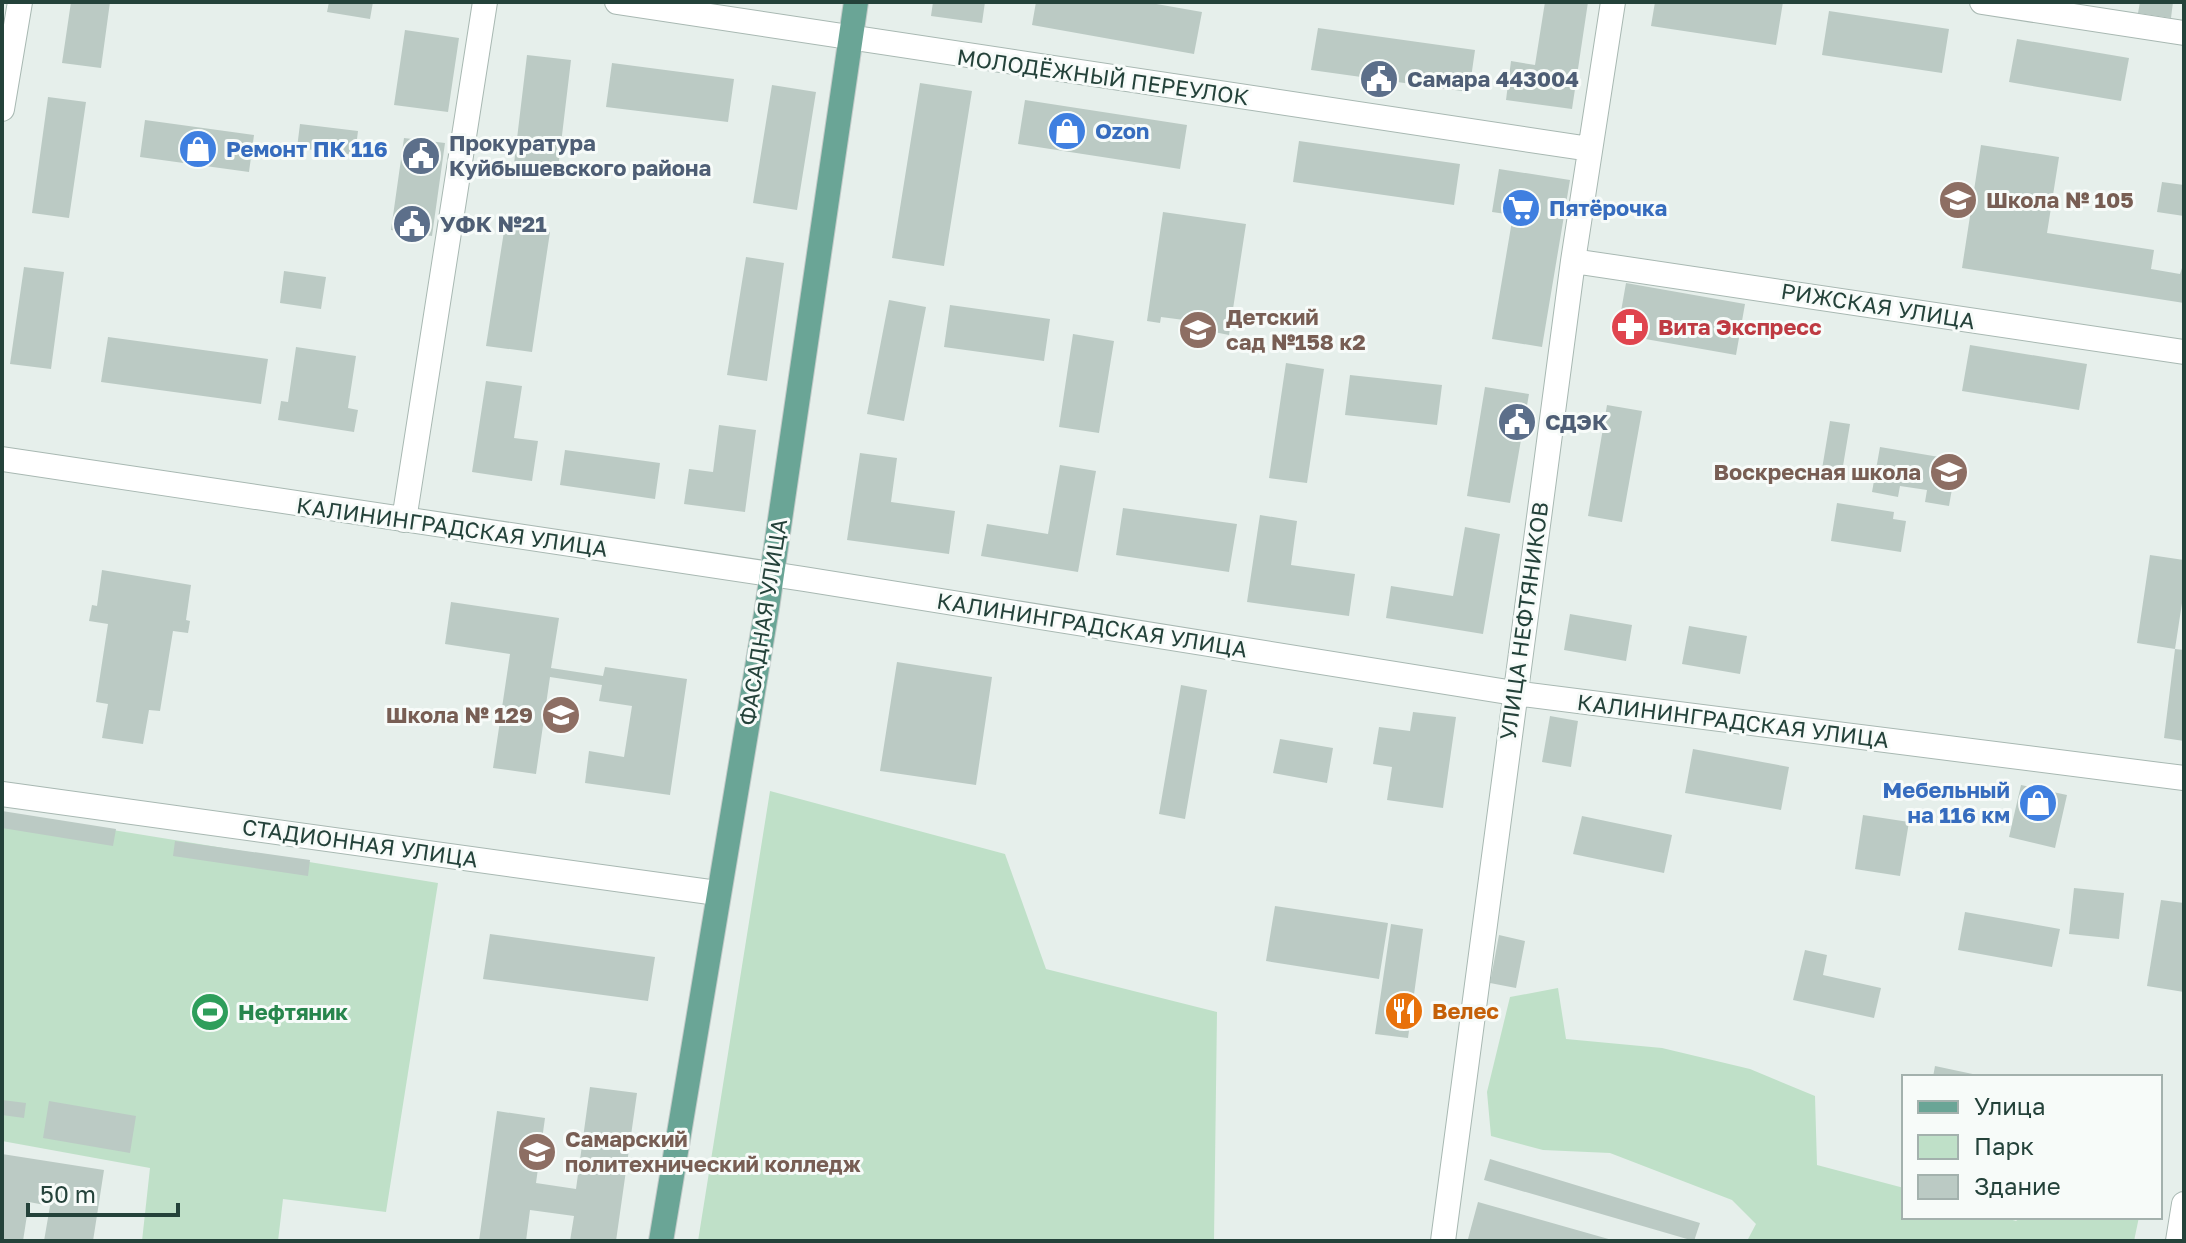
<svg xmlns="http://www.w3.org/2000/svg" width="2186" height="1243" font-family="'Golos Text',sans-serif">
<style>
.green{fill:#bfe0c8}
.building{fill:#bbcac4}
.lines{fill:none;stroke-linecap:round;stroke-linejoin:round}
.minor-casing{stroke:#a8b8b2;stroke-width:26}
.major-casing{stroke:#c2cac8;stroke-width:26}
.minor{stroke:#fff;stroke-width:24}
.major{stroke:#6aa596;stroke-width:24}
.labels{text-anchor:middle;stroke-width:6;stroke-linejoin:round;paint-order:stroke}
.street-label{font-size:22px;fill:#24423a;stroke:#f7fbf9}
.service-label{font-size:22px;font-weight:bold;fill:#4e5e75;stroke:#f7fbf9;text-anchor:start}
.shop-label{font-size:22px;font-weight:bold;fill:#366cbe;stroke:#f7fbf9;text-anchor:start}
.education-label{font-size:22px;font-weight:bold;fill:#785e54;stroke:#f7fbf9;text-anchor:start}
.health-label{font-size:22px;font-weight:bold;fill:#be3a42;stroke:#f7fbf9;text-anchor:start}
.food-label{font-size:22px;font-weight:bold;fill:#c56008;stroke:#f7fbf9;text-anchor:start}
.leisure-label{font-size:22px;font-weight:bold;fill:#27864d;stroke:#f7fbf9;text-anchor:start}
</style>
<rect width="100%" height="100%" fill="#e6efeb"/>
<path class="green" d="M770,791L1005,854L1046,969L1217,1012L1214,1241H698Z
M2,812L438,883L386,1212L283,1199L278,1241H142L150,1168L2,1141Z
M1558,988L1566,1039L1662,1048L1750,1069L1815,1096L1817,1165L1904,1188V1217H2003L2016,1221L2021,1217H2139L2134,1241H1747L1756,1224L1732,1200L1610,1153L1543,1150L1491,1136L1487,1092L1510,997Z"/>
<path class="building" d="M71,2H110L101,68L62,63Z
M329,2H373L370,19L327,12Z
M933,2H985L982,23L931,16Z
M1036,2H1145L1202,12L1194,54L1032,25Z
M1545,2H1588L1572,109L1506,100L1511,61L1535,65Z
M1655,2H1783L1776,45L1651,26Z
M2140,2H2173L2171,18L2138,13Z
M1829,11L1949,29L1942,73L1822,55Z
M1318,28L1475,50L1469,92L1311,70Z
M405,30L459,38L448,112L394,105Z
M2017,39L2129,58L2121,101L2009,82Z
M527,55L571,60L557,177L513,172Z
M612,63L734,79L728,122L606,107Z
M920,83L972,91L944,266L892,258Z
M772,85L816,92L797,210L753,203Z
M48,97L86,102L69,218L32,213Z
M1025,100L1187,125L1180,169L1018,144Z
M145,120L254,135L249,172L140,157Z
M300,124L358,131L355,155L297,148Z
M404,138L445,143L432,236L391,230Z
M1299,141L1460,164L1454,205L1293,182Z
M1981,145L2059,157L2047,233L2154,250L2151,269L2180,274L2184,262V303L1962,268Z
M1499,169L1570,180L1542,347L1492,339L1513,215L1492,212Z
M2162,182L2184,185V216L2157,212Z
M1163,212L1246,224L1229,335L1214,332L1215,324L1161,317L1160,323L1147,321Z
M505,225L550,232L532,352L486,346Z
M746,257L784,263L767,381L727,375Z
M24,267L64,272L51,369L10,364Z
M284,271L326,277L321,309L280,303Z
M1626,283L1745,304L1736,355L1617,334Z
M889,300L926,307L904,421L867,414Z
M950,305L1050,319L1044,361L944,347Z
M1073,334L1114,341L1099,433L1059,427Z
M108,337L268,359L261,404L101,382Z
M1970,345L2087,364L2079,410L1962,391Z
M296,347L356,356L348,408L358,410L354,432L278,420L281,401L288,402Z
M1286,363L1324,369L1307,483L1269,478Z
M1350,375L1442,385L1437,425L1345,415Z
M486,381L522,386L514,438L538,441L532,481L472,472Z
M1485,387L1529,394L1510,503L1467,496Z
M1607,405L1642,411L1622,522L1588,516Z
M1830,421L1850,424L1841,478L1821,475Z
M719,425L756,430L745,512L684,504L689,469L713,472Z
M1880,447L1957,460L1949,506L1925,502L1927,490L1900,486L1898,497L1872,492Z
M565,450L660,463L655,499L560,485Z
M860,453L897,458L891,502L955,511L949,554L847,540Z
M1060,465L1096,471L1078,572L981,556L987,524L1048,534Z
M1837,503L1894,512L1893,519L1906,521L1901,552L1831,541Z
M1123,508L1237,524L1229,572L1116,555Z
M1260,515L1297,521L1291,565L1355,574L1349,616L1247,602Z
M1465,527L1500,534L1483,634L1386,618L1391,586L1453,596Z
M2150,555L2184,560V590L2175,649L2137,643Z
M102,570L191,585L186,620L190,621L188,633L173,631L160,711L149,710L143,744L102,738L108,704L96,702L108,624L89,621L92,605L97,606Z
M451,602L559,618L551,668L603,676L605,667L687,679L670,795L585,783L589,751L624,757L632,706L599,701L602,685L550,677L536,774L493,768L510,654L445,644Z
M1570,614L1632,625L1626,661L1564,650Z
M1689,626L1747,636L1740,674L1682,664Z
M2175,649L2184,650V741L2164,738Z
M897,662L992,677L976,785L880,771Z
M1181,685L1207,690L1185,819L1159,814Z
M1413,712L1456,717L1443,808L1387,800L1392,767L1373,764L1379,727L1410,731Z
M1550,716L1578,721L1571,767L1542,762Z
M1280,739L1333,748L1327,783L1273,773Z
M1693,749L1789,767L1781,810L1685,793Z
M2021,785L2067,795L2055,848L2009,837Z
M2,811L116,829L113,846L2,828Z
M1863,815L1909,822L1900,876L1855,869Z
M1582,816L1672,835L1664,873L1573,854Z
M175,841L310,860L308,876L173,856Z
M2074,888L2124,893L2119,939L2069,934Z
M2161,900L2184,903V992L2147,986Z
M1275,906L1388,923L1379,979L1266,961Z
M1965,912L2060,929L2052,967L1958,950Z
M1391,924L1423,929L1408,1038L1375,1034Z
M490,934L655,957L648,1001L483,979Z
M1499,935L1525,941L1516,988L1490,983Z
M1805,950L1827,955L1823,975L1881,988L1874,1018L1793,1000Z
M1935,1066L1982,1076V1077H1933Z
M590,1087L637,1093L616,1241H570L574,1216L530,1210L526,1241H479L497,1111L545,1118L536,1183L576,1189Z
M2,1100L26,1103L24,1118L2,1115Z
M49,1101L136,1116L130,1153L43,1138Z
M2,1154L104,1170L93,1241H44L50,1206L29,1202L23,1241H2Z
M1490,1159L1700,1223L1694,1241L1484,1180Z
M1478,1202L1612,1240L1611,1241L1468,1239Z"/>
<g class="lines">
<g class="minor-casing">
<path id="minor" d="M617,2L1590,149
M1982,2L2184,33
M2,109L20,2
M1573,261L2184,352
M2,459L804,579L1514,693L2184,778
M404,520L485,2
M2,794L717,893
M1443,1241L1573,261L1613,2
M2178,1241L2184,1204"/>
</g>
<g class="major-casing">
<path id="major" d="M661,1241L767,608L856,2"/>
</g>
<use href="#minor" class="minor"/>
<use href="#major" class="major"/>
</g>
<defs>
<g id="civic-disc" transform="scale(2)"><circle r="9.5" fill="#5c6f8a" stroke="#f7fbf9"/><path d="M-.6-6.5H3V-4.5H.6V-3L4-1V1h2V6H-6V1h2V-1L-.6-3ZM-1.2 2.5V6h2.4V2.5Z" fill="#fff"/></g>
<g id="shop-disc" transform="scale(2)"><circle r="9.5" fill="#3f7fe0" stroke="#f7fbf9"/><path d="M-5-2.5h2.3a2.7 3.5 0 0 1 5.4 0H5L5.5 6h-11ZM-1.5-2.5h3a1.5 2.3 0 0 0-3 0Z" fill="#fff"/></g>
<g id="school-disc" transform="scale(2)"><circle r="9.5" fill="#8d6e63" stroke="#f7fbf9"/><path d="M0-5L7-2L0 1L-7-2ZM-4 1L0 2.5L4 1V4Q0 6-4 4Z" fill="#fff"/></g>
<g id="supermarket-disc" transform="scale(2)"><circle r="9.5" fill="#3f7fe0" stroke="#f7fbf9"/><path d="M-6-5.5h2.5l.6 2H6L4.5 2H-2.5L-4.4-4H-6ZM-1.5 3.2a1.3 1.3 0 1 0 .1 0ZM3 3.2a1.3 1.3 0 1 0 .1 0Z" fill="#fff"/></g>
<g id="pharmacy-disc" transform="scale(2)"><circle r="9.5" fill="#e0444e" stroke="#f7fbf9"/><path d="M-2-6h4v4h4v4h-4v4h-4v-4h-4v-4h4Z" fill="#fff"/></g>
<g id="restaurant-disc" transform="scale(2)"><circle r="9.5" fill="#e8710a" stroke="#f7fbf9"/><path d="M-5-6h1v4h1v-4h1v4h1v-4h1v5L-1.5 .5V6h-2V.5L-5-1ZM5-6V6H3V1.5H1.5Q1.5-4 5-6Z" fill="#fff"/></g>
<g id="stadium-disc" transform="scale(2)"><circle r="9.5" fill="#2e9e5b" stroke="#f7fbf9"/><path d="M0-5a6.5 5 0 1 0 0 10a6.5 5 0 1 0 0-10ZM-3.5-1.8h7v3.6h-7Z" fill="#fff"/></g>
<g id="university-disc" transform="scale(2)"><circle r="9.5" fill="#8d6e63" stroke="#f7fbf9"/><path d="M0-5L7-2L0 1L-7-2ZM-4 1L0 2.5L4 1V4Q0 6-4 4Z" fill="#fff"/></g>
</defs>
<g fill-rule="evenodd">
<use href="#civic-disc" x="1379" y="79"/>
<use href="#shop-disc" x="1067" y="131"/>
<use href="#shop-disc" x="198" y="149"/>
<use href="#civic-disc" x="421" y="156"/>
<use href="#school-disc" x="1958" y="200"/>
<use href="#supermarket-disc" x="1521" y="208"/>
<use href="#civic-disc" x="412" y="224"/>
<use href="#pharmacy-disc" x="1630" y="327"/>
<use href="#school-disc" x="1198" y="330"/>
<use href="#civic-disc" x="1517" y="422"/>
<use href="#school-disc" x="1949" y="472"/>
<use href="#school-disc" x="561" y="715"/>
<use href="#shop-disc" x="2038" y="803"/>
<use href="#restaurant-disc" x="1404" y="1011"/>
<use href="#stadium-disc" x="210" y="1012"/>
<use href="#university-disc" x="537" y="1152"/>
</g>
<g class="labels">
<g class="street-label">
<text transform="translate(1103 77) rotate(8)" y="8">МОЛОДЁЖНЫЙ ПЕРЕУЛОК</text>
<text transform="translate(1878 306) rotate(9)" y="8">РИЖСКАЯ УЛИЦА</text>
<text transform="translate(452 527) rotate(8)" y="8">КАЛИНИНГРАДСКАЯ УЛИЦА</text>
<text transform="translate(1524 621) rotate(-82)" y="8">УЛИЦА НЕФТЯНИКОВ</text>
<text transform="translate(763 622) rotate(-81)" y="8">ФАСАДНАЯ УЛИЦА</text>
<text transform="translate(1092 625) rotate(9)" y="8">КАЛИНИНГРАДСКАЯ УЛИЦА</text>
<text transform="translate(1733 721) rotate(7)" y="8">КАЛИНИНГРАДСКАЯ УЛИЦА</text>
<text transform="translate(360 843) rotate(8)" y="8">СТАДИОННАЯ УЛИЦА</text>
</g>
<g class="service-label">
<text x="1407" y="87">Самара 443004</text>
<text x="449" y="151">Прокуратура<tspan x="449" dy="25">Куйбышевского района</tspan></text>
<text x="440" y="232">УФК №21</text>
<text x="1545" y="430">СДЭК</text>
</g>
<g class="shop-label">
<text x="1095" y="139">Ozon</text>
<text x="226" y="157">Ремонт ПК 116</text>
<text x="1549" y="216">Пятёрочка</text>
<text x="2010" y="798" text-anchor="end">Мебельный<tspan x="2010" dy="25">на 116 км</tspan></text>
</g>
<g class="education-label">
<text x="1986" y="208">Школа № 105</text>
<text x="1226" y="325">Детский<tspan x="1226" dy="25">сад №158 к2</tspan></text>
<text x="1921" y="480" text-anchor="end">Воскресная школа</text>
<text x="533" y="723" text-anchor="end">Школа № 129</text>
<text x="565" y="1147">Самарский<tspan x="565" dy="25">политехнический колледж</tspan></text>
</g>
<g class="health-label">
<text x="1658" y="335">Вита Экспресс</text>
</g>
<g class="food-label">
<text x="1432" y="1019">Велес</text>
</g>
<g class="leisure-label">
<text x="238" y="1020">Нефтяник</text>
</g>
</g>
<rect width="2186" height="1243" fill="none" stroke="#24423a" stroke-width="8"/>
<rect x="1902" y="1075" width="260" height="144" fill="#f7fbf9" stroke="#a3b1ad" stroke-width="2"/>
<rect x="1918" y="1101" width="40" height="12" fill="#6aa596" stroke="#a3b1ad" stroke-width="2"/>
<text x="1974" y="1115" font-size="24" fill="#24423a">Улица</text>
<rect x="1918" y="1135" width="40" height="24" fill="#bfe0c8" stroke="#a3b1ad" stroke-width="2"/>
<text x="1974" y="1155" font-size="24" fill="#24423a">Парк</text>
<rect x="1918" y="1175" width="40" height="24" fill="#bbcac4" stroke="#a3b1ad" stroke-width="2"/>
<text x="1974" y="1195" font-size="24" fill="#24423a">Здание</text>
<path d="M28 1203v12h150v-12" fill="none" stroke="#24423a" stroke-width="4"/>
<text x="40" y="1203" font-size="24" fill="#24423a" stroke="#f7fbf9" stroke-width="6" paint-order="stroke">50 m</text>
</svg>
